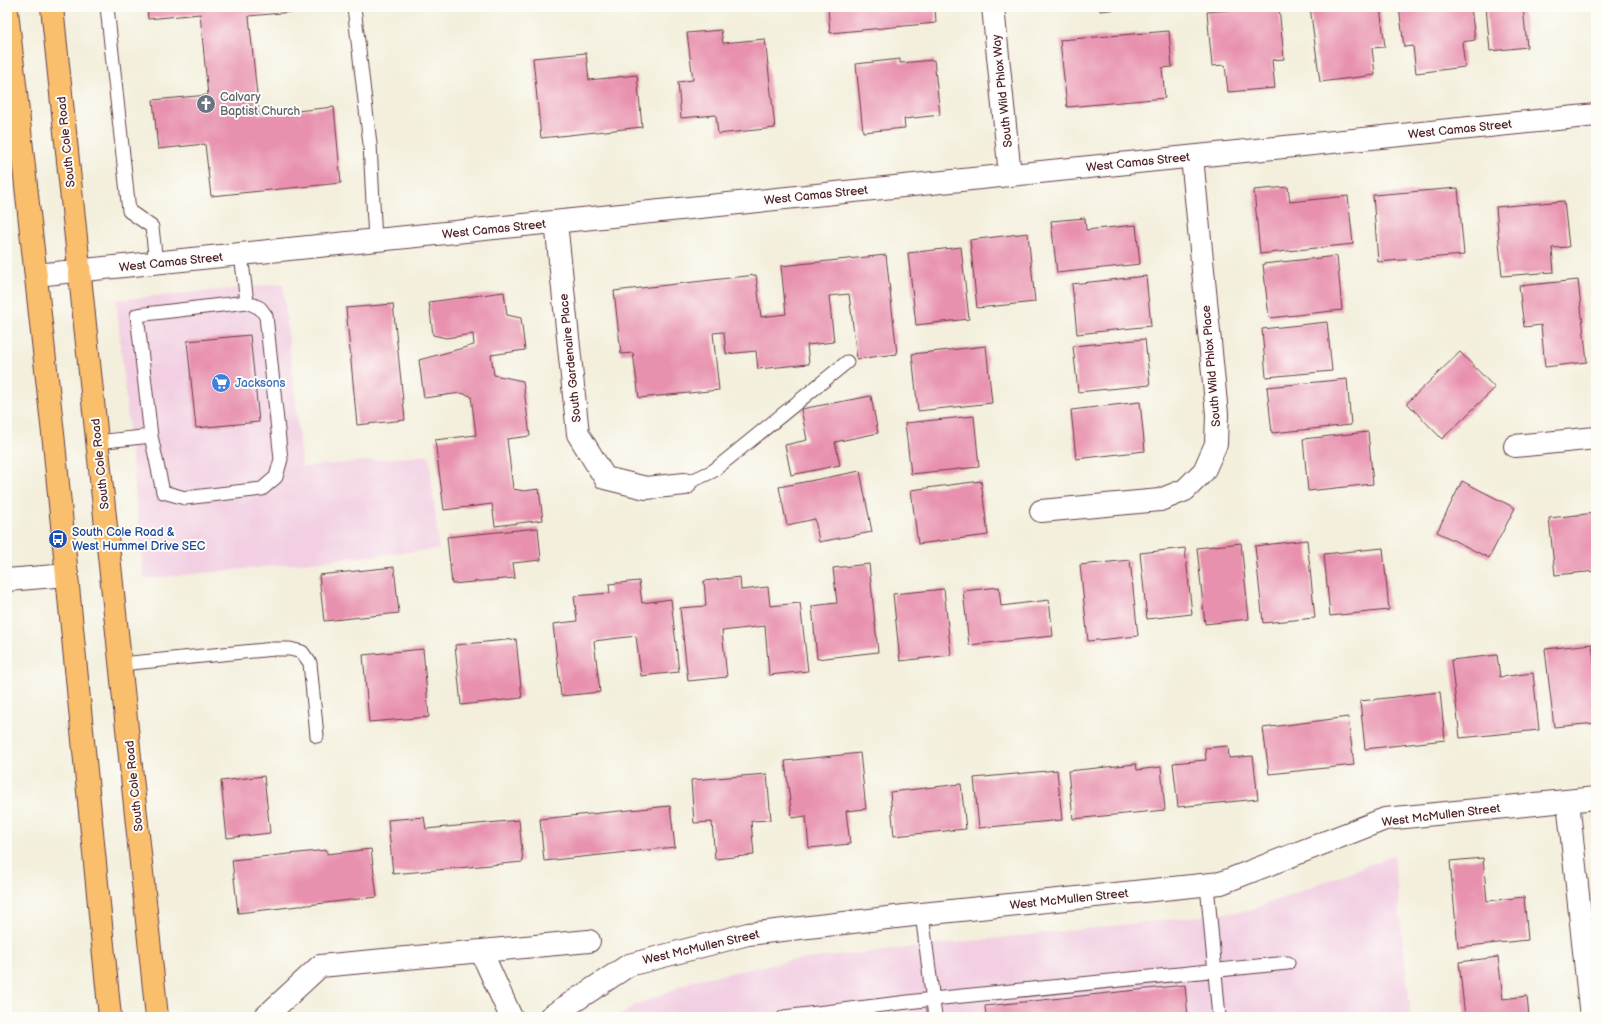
<svg xmlns="http://www.w3.org/2000/svg" width="1603" height="1024" font-family="'Balsamiq Sans',sans-serif">
<style>
.built{fill:#f2cfe2}
.building{fill:#e891ae}
.lines{fill:none;stroke-linecap:round;stroke-linejoin:round}
.service-casing{stroke:#633e46;stroke-width:15}
.minor-casing{stroke:#633e46;stroke-width:24}
.primary-casing{stroke:#633e46;stroke-width:24}
.service{stroke:#fff;stroke-width:13}
.minor{stroke:#fff;stroke-width:22}
.primary{stroke:#f9bf6d;stroke-width:22}
.labels{text-anchor:middle;stroke-width:4;stroke-linejoin:round;paint-order:stroke}
.street-label{font-size:12px;fill:#4a1f2b;stroke:#fdfcf7}
.worship-label{font-size:12px;fill:#5b616d;stroke:#fdfcf7;text-anchor:start}
.shop-label{font-size:12px;fill:#366cbe;stroke:#fdfcf7;text-anchor:start}
.transit-label{font-size:12px;fill:#164399;stroke:#fdfcf7;text-anchor:start}
</style>
<rect width="100%" height="100%" fill="#fdfcf7"/>
<filter id="ink" filterUnits="userSpaceOnUse"><feTurbulence type="fractalNoise" baseFrequency=".025" numOctaves="2"/><feDisplacementMap in="SourceGraphic" scale="8" xChannelSelector="R" yChannelSelector="G"/><feConvolveMatrix kernelMatrix="1 2 1 2 8 2 1 2 1" color-interpolation-filters="sRGB"/></filter>
<filter id="wash" filterUnits="userSpaceOnUse"><feTurbulence type="fractalNoise" baseFrequency=".012" numOctaves="4" result="noise"/><feDisplacementMap in="SourceGraphic" scale="16" xChannelSelector="R" yChannelSelector="G"/><feGaussianBlur stdDeviation="0.9" result="paint"/><feColorMatrix in="noise" values="0 0 0 0 0 0 0 0 0 0 0 0 0 0 0 0 0 1.4 0 .05"/><feComposite in="paint" operator="in"/></filter>
<g filter="url(#wash)">
<rect width="100%" height="100%" fill="#f3efdc"/>
<path class="built" d="M283,284L302,467L429,455L439,549L144,579L116,300Z
M1394,855L1411,1017H618L632,1007L695,980L788,961L1248,911Z"/>
<g id="blocks">
<path class="building" d="M147,7H312L313,10L249,16L259,115L334,107L341,183L211,196L205,144L158,149L153,100L208,95L200,14L148,19Z
M828,7H935L936,23L830,33Z
M1099,7H1128L1129,8L1100,11Z
M1259,7H1279L1284,59L1272,60L1275,88L1228,92L1225,65L1212,66L1207,12Z
M1310,7H1380L1385,47L1372,48L1375,75L1320,82Z
M1399,7H1471L1475,40L1462,42L1465,67L1416,73L1413,46L1404,47Z
M1486,7H1523L1527,47L1490,51Z
M721,30L723,43L765,39L775,128L718,134L716,115L681,118L678,82L693,80L687,33Z
M1169,31L1172,67L1162,68L1165,98L1067,107L1060,40Z
M586,53L589,80L637,75L642,127L541,138L533,58Z
M900,59V63L934,60L940,115L904,119L905,128L863,132L856,64Z
M1288,187L1290,202L1348,196L1353,244L1260,254L1254,190Z
M1458,188L1464,255L1378,262L1373,195Z
M1564,201L1569,247L1552,248L1554,272L1502,276L1496,207Z
M1085,218L1086,230L1136,225L1140,264L1057,273L1051,221Z
M1028,233L1035,302L977,308L970,240Z
M961,247L969,319L916,325L908,253Z
M886,255L897,354L857,359L849,294L829,296L834,342L807,345L809,364L758,369L756,351L726,354L724,332L713,333L719,390L639,398L633,353L621,354L614,291L756,275L761,317L786,314L781,266Z
M1337,256L1342,310L1269,318L1263,264Z
M1146,276L1151,326L1077,334L1072,284Z
M1578,280L1587,362L1545,367L1541,325L1524,327L1519,286Z
M504,292L507,315L521,318L525,350L491,355L494,375L523,381L530,436L507,439L513,489L524,491L539,489L543,520L495,526L492,504L444,510L435,440L476,435L471,396L461,393L424,398L419,360L474,345L473,334L446,338L433,335L429,302Z
M393,304L405,420L357,425L346,308Z
M1327,322L1332,371L1266,377L1262,329Z
M250,335L259,422L196,428L187,341Z
M1145,339L1150,385L1078,392L1073,346Z
M986,346L992,403L918,411L912,354Z
M1460,352L1495,388L1442,439L1407,403Z
M1347,379L1351,425L1272,433L1267,387Z
M871,396L878,433L835,442L840,465L791,475L785,445L807,440L801,409Z
M1140,402L1145,451L1076,459L1071,410Z
M974,416L979,467L911,474L905,423Z
M1368,432L1373,484L1308,491L1303,439Z
M860,471L872,532L819,542L815,519L787,525L779,487Z
M981,481L988,535L918,544L911,490Z
M1462,481L1515,508L1489,558L1437,532Z
M1596,513V571L1555,575L1549,518Z
M538,528L541,560L513,563L515,578L452,584L447,537Z
M1307,540L1315,618L1263,623L1255,546Z
M1241,543L1249,619L1205,624L1197,548Z
M1185,548L1192,614L1147,619L1140,553Z
M1383,548L1389,610L1330,616L1324,554Z
M1130,560L1138,636L1088,641L1080,565Z
M869,564L878,652L817,659L812,606L837,603L833,568Z
M394,567L399,613L324,621L319,575Z
M740,577L741,590L768,587L770,606L800,603L808,671L769,675L765,626L722,631L727,677L688,681L680,608L706,606L704,581Z
M639,581L642,603L671,599L679,672L641,676L636,636L594,641L600,692L561,696L553,624L577,621L574,596L610,593L609,584Z
M999,587L1001,606L1049,600L1053,636L969,645L963,591Z
M944,589L951,655L900,661L893,594Z
M516,639L522,698L461,705L455,645Z
M1592,644L1596,678V723L1554,727L1545,649Z
M423,649L429,717L369,722L363,655Z
M1497,655L1500,677L1533,673L1539,730L1460,738L1451,660Z
M1440,692L1445,740L1365,749L1360,701Z
M1348,717L1354,765L1269,774L1263,728Z
M1228,746L1229,758L1253,756L1258,799L1178,807L1173,763L1206,760L1205,748Z
M860,753L866,809L846,811L850,844L809,848L806,816L792,818L785,761Z
M1136,764L1137,770L1161,767L1165,810L1073,819L1068,771Z
M1057,770L1062,820L979,828L974,778Z
M767,774L771,820L751,821L754,855L715,859L712,822L694,823L691,780Z
M264,776L270,833L227,838L221,781Z
M961,784L966,829L894,836L890,792Z
M670,806L675,847L544,861L540,819Z
M424,817L426,829L519,820L523,862L393,874L388,820Z
M371,849L377,897L238,913L232,860L327,850V854Z
M1483,858L1487,901L1524,897L1528,940L1458,947L1450,861Z
M1498,957L1503,999L1527,996L1529,1017H1465L1459,962Z
M1185,985L1188,1017H986L985,1006Z"/>
</g>
</g>
<g filter="url(#ink)">
<use href="#blocks" fill-opacity="0" stroke="#633e46" stroke-width="1"/>
<g class="lines">
<g class="service-casing">
<path id="service" d="M107,7L129,211L152,227L156,263
M354,7L370,144L375,241
M151,436L163,492L185,498L262,489L276,477L281,459L266,316L260,308L247,302
M97,442L151,436L137,315L247,302L241,255
M685,484L713,471L847,362
M121,664L274,649H290L302,652L310,663L317,736
M1207,885L1219,1017
M922,914L935,1017
M784,1017L933,999L1288,963"/>
</g>
<g class="minor-casing">
<path id="minor" d="M993,7L1010,175
M556,222L578,434L605,478L646,488L685,484
M36,275L1596,115
M1515,446L1596,438
M1041,511L1160,500L1185,490L1204,471L1216,444L1217,414L1192,157
M7,580L67,575
M1568,801L1591,1017
M481,951L511,1017
M265,1017L320,966L589,941
M550,1017L629,965L748,934L922,914L1221,883L1385,819L1596,798"/>
</g>
<g class="primary-casing">
<path id="primary" d="M52,7L157,1017
M7,11L54,443L110,1017"/>
</g>
<use href="#service" class="service"/>
<use href="#minor" class="minor"/>
<use href="#primary" class="primary"/>
</g>
</g>
<defs>
<g id="church-disc" transform="scale(1)"><circle r="9.5" fill="#6b7280" stroke="#fdfcf7"/><path d="M-1.2-6h2.4v3.5h3.3v2.4h-3.3V6h-2.4V-.1h-3.3v-2.4h3.3Z" fill="#fff"/></g>
<g id="supermarket-disc" transform="scale(1)"><circle r="9.5" fill="#3f7fe0" stroke="#fdfcf7"/><path d="M-6-5.5h2.5l.6 2H6L4.5 2H-2.5L-4.4-4H-6ZM-1.5 3.2a1.3 1.3 0 1 0 .1 0ZM3 3.2a1.3 1.3 0 1 0 .1 0Z" fill="#fff"/></g>
<g id="bus-disc" transform="scale(1)"><circle r="9.5" fill="#1a4fb4" stroke="#fdfcf7"/><path d="M-5-6H5V4H4V6H2V4H-2V6H-4V4H-5ZM-3.5-4V0h7V-4ZM-3.5 1.2v1.5H-2V1.2ZM2 1.2v1.5H3.5V1.2Z" fill="#fff"/></g>
</defs>
<g fill-rule="evenodd">
<use href="#church-disc" x="206" y="104"/>
<use href="#supermarket-disc" x="221" y="383"/>
<use href="#bus-disc" x="58" y="539"/>
</g>
<g class="labels">
<g class="street-label">
<text transform="translate(1002 91) rotate(-96)" y="4">South Wild Phlox Way</text>
<text transform="translate(1460 129) rotate(-6)" y="4">West Camas Street</text>
<text transform="translate(66 142) rotate(-96)" y="4">South Cole Road</text>
<text transform="translate(1138 162) rotate(-6)" y="4">West Camas Street</text>
<text transform="translate(816 195) rotate(-6)" y="4">West Camas Street</text>
<text transform="translate(494 229) rotate(-6)" y="4">West Camas Street</text>
<text transform="translate(171 262) rotate(-6)" y="4">West Camas Street</text>
<text transform="translate(570 358) rotate(-96)" y="4">South Gardenaire Place</text>
<text transform="translate(1211 366) rotate(-95)" y="4">South Wild Phlox Place</text>
<text transform="translate(100 464) rotate(-96)" y="4">South Cole Road</text>
<text transform="translate(134 786) rotate(-96)" y="4">South Cole Road</text>
<text transform="translate(1441 815) rotate(-7)" y="4">West McMullen Street</text>
<text transform="translate(1069 899) rotate(-6)" y="4">West McMullen Street</text>
<text transform="translate(701 947) rotate(-13)" y="4">West McMullen Street</text>
</g>
<g class="worship-label">
<text x="220" y="101">Calvary<tspan x="220" dy="14">Baptist Church</tspan></text>
</g>
<g class="shop-label">
<text x="235" y="387">Jacksons</text>
</g>
<g class="transit-label">
<text x="72" y="536">South Cole Road &amp;<tspan x="72" dy="14">West Hummel Drive SEC</tspan></text>
</g>
</g>
<rect width="1603" height="1024" fill="none" stroke="#fdfcf7" stroke-width="24"/>
</svg>
